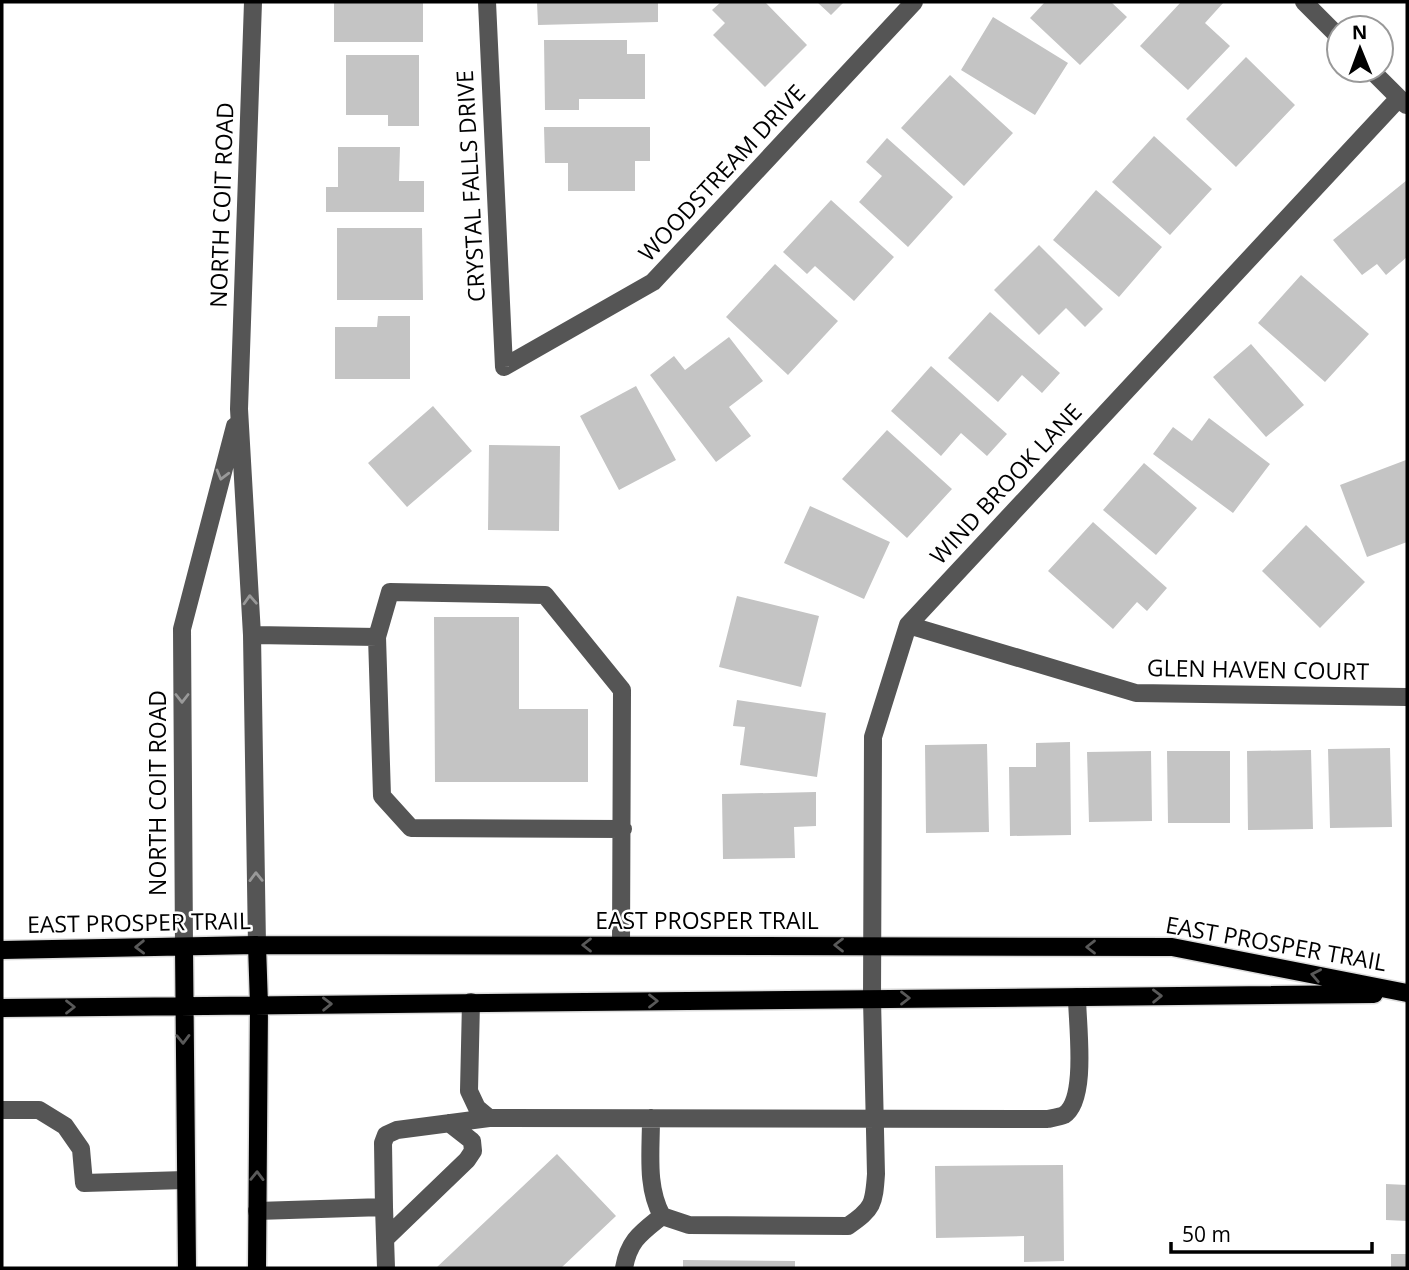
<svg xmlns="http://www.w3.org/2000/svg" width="1409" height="1270" font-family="'Open Sans',sans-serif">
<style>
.building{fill:#c4c4c4}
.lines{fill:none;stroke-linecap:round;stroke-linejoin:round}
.major-casing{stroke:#dbdbdb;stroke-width:21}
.minor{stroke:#555;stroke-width:18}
.major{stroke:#000;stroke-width:18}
.oneway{stroke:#999}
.oneway2{stroke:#595959}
.labels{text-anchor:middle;stroke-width:5;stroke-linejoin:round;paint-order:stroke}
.street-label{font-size:23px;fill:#000;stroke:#fff}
</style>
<rect width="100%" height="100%" fill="#fff"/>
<path class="building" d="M334,2H423V42H334Z
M537,2H658V22L538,25Z
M721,2H765L807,45L765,87L713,35L725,23L712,10Z
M817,2H844L831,15Z
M1045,2H1111L1127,17L1080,65L1030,18Z
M1181,2H1224L1205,23L1230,46L1188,90L1140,46Z
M993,17L1068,63L1035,115L961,70Z
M544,40H627V54H645V99H579V110H545Z
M346,55H419V126H388V115H346Z
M1246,57L1295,105L1236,167L1186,119Z
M950,75L1013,133L964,186L901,128Z
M544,127H650V161H635V191H568V163H545Z
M1154,136L1212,189L1170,235L1112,182Z
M887,138L953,197L908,247L859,202L882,176L866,162Z
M338,147H400L399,181H424V212H326V187H338Z
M1407,180V257L1386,275L1377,264L1362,275L1333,240Z
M1096,190L1162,247L1119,297L1053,240Z
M831,200L894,257L854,301L815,266L807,274L783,252Z
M337,228H422L423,300H337Z
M1039,245L1103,309L1085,327L1066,308L1039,335L994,290Z
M775,264L838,321L788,375L726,317Z
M1301,275L1369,334L1325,382L1258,323Z
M990,312L1060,373L1042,393L1022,375L998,402L948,358Z
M378,316H410V379H335V327H377Z
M729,337L763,381L729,407L751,436L716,462L650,375L674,356L685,370Z
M1251,344L1304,405L1266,437L1213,377Z
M931,366L1007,434L987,456L961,433L941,456L891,411Z
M636,386L676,460L619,490L580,416Z
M433,406L472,451L407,507L368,463Z
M1209,418L1270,464L1233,513L1153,454L1173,427L1192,441Z
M887,430L952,489L907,538L842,479Z
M489,445L560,446L559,531L488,530Z
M1406,460L1407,542L1367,557L1340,485Z
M1144,463L1197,508L1156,555L1103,510Z
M810,506L890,542L864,599L784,563Z
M1093,522L1167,588L1147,611L1137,602L1113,629L1048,571Z
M1306,525L1365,582L1320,628L1262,571Z
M737,596L819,616L801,687L719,667Z
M434,617H519V709H588V782H435Z
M737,700L826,713L817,777L740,765L745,727L733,726Z
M1070,742L1071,835L1010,836L1009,767H1036V743Z
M987,744L989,832L926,833L925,745Z
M1390,748L1392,827L1330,828L1328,749Z
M1311,750L1313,829L1248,830L1247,751Z
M1151,751L1152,821L1089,822L1087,752Z
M1167,751H1230V823H1168Z
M816,792V826L794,827L795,858L723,859L722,794Z
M557,1154L616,1216L561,1268H436Z
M1063,1165L1064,1261L1024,1262V1236L936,1238L935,1166Z
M1386,1184L1407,1185V1221L1386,1220Z
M1391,1254H1407V1268H1391Z
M683,1260L795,1261V1268H683Z"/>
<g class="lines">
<g class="major-casing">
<path id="major" d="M184,947L187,1268
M2,950L257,945L1172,947L1407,993
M2,1008L1374,994
M257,1268L259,1005L257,945"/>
</g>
<path class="minor" d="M253,2L239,409L252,635L257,945
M487,2L504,367L653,282L914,2
M1304,2L1339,37
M1371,70L1406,105
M908,625L1136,693L1407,697
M252,635L377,637L390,592L545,595L622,690L621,945
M377,637L382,796L411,828L623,829
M184,947L182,629L235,426
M471,1002L469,1091L477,1108L489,1118L1047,1119C1052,1118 1060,1117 1064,1115C1088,1100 1077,1023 1077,997
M2,1110H39L65,1126L81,1149L84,1183L185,1180
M651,1118C651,1152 646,1187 662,1216L689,1225L848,1226C873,1209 874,1204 876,1174L872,999L873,737L908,625L1399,98
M384,1207L386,1268
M257,1211L384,1207L383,1143L386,1135L397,1130L489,1118
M385,1239L467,1160L473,1151L472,1141L449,1123
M624,1268C629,1240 641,1233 662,1216"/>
<use href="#major" class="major"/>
</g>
<defs><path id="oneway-chevron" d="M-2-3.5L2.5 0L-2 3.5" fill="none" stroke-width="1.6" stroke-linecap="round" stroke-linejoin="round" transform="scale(1.75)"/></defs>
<g class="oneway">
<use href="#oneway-chevron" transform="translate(222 475) rotate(105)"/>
<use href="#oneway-chevron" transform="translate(250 600) rotate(-93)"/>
<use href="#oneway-chevron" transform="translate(182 698) rotate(90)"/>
<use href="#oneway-chevron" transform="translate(256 877) rotate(-91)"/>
</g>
<g class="oneway2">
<use href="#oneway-chevron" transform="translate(587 945) rotate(-180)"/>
<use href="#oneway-chevron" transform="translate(839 945) rotate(-180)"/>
<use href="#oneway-chevron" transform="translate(140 947) rotate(179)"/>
<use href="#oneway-chevron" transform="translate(1091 947) rotate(-180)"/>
<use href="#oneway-chevron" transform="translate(1316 975) rotate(-169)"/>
<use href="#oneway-chevron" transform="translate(1157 996) rotate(-1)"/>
<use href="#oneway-chevron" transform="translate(905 998)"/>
<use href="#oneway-chevron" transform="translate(653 1001)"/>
<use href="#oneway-chevron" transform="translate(327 1004) rotate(-1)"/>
<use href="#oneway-chevron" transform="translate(70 1007)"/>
<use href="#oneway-chevron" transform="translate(183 1039) rotate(89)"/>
<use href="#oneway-chevron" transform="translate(257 1176) rotate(-89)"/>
</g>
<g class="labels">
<g class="street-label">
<text transform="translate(722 173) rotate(-47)" y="8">WOODSTREAM DRIVE</text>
<text transform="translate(471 186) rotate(-93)" y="8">CRYSTAL FALLS DRIVE</text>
<text transform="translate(222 205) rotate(-88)" y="8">NORTH COIT ROAD</text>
<text transform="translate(1006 484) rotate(-47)" y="8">WIND BROOK LANE</text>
<text transform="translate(1258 670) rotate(1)" y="8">GLEN HAVEN COURT</text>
<text transform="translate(158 793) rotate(-90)" y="8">NORTH COIT ROAD</text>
<text x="707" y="929">EAST PROSPER TRAIL</text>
<text transform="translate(139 923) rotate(-1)" y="8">EAST PROSPER TRAIL</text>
<text transform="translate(1276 944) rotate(10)" y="8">EAST PROSPER TRAIL</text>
</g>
</g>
<rect width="1409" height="1270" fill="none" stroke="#000000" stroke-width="7"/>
<g transform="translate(1360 49) rotate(359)"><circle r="33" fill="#ffffff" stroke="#999999" stroke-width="2"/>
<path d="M0-5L12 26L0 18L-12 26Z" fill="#000000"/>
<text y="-10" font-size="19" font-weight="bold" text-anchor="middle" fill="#000000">N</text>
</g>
<path d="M1171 1242v10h201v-10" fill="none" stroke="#000000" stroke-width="3.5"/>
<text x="1182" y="1242" font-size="21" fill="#000000" stroke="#ffffff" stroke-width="5" paint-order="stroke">50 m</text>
</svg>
